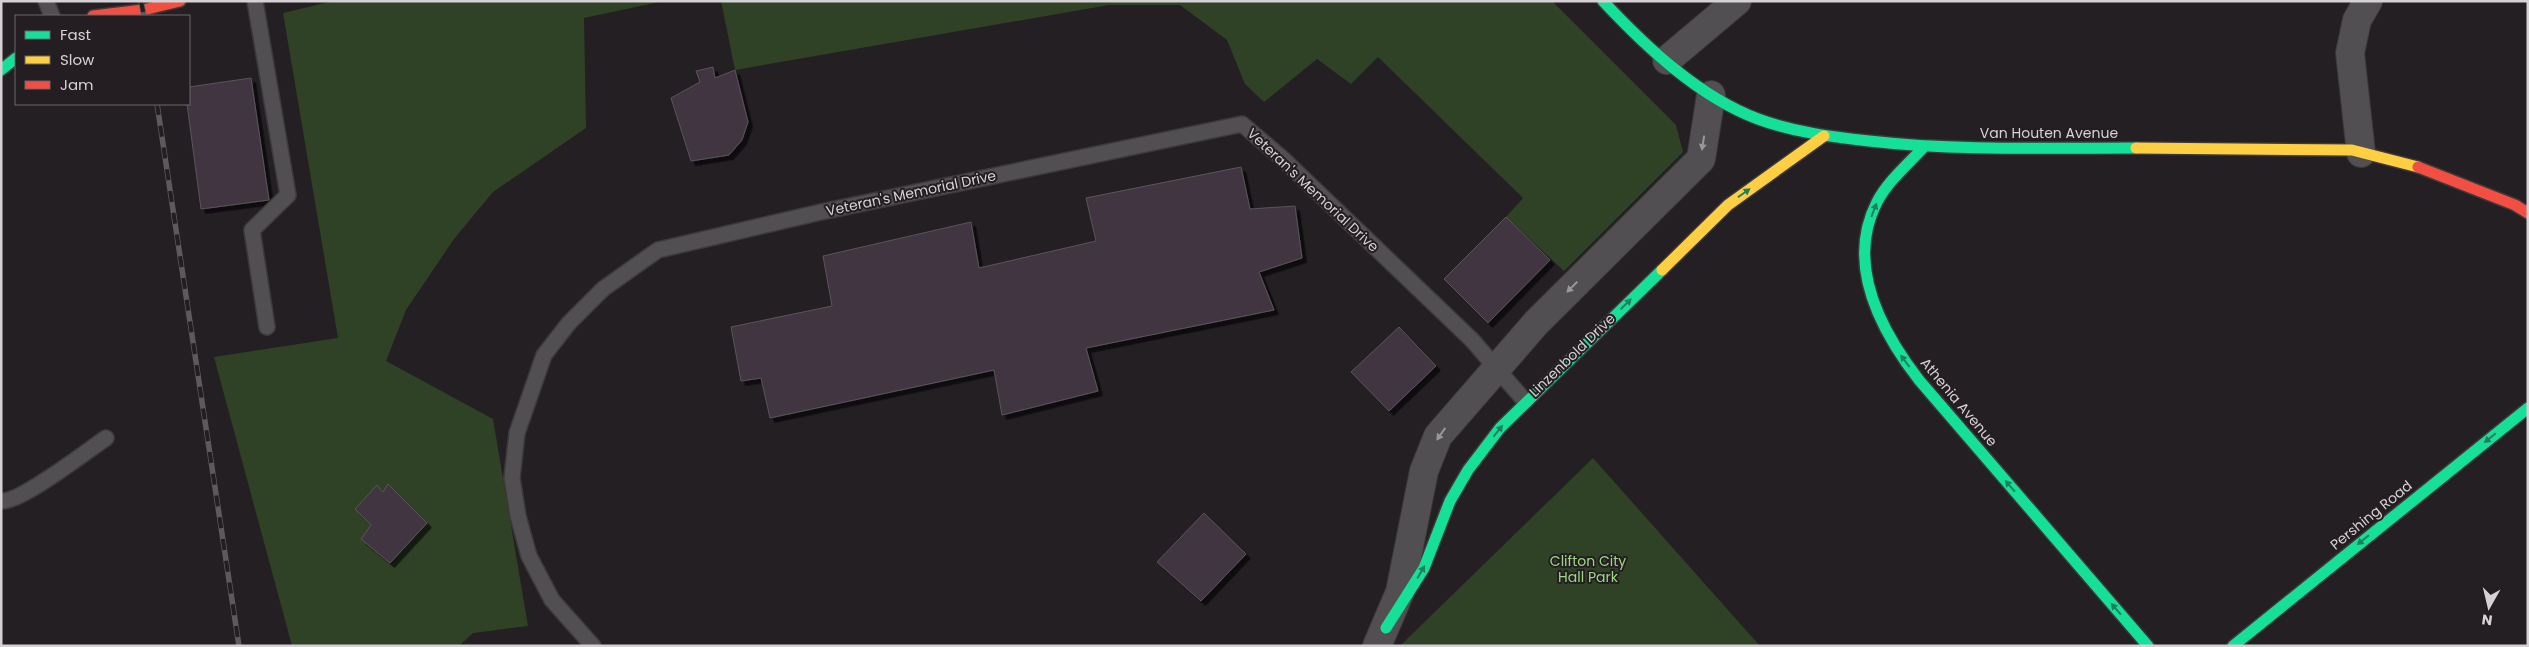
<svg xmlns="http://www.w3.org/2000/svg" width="2529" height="647" font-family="Poppins,sans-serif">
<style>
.green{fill:#2f4225}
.building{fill:#41353f;stroke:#595658;filter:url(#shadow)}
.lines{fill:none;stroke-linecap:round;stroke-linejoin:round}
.lane-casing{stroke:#3c393b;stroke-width:18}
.street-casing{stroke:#3c393b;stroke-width:30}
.fast-casing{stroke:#3c393b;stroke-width:14}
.slow-casing{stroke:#3c393b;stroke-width:14}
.jam-casing{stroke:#3c393b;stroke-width:14}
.lane{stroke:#524f52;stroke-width:15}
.street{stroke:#524f52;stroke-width:28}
.fast{stroke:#16e098;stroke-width:11}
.slow{stroke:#ffcf43;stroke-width:11}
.jam{stroke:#f24e42;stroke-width:11}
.rail-casing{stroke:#5d5a5c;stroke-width:5.5}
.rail{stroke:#241e23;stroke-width:4;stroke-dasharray:11;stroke-linecap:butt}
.oneway{fill:#9a969a}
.oneway2{fill:#1d7f5e}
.labels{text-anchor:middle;stroke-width:4;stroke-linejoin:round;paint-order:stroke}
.street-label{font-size:14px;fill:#d5d1d4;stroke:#241e23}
.park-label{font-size:14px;fill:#9dd780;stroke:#241e23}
</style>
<defs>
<filter id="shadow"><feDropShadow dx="4.5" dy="4.5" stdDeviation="0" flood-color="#0009"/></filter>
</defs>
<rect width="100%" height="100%" fill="#231f22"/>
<path class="green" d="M333,1H664L584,18L586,128L493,192L454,239L406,310L386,361L493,419L528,626L473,633L459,646H292L214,357L338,338L283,13Z
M721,1H1552L1676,125L1683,152L1564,271L1506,217L1523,198L1378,57L1351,84L1317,59L1264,102L1245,84L1227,40L1180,5H1109L735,70Z
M1593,458L1760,646H1400L1407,639Z"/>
<path class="building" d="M713,67L715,78L735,70L748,122L742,140L729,155L691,161L671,98L700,82L696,71Z
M251,78L269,200L201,209L187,104H189V87Z
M1241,167L1250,209L1295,206L1302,258L1259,272L1274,310L1086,348L1098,391L1002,415L994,370L770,418L761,378L741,381L731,327L832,306L823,256L971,222L979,268L1096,241L1086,198Z
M1506,217L1550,260L1488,323L1444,279Z
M1399,327L1436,366L1389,411L1351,372Z
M388,484L427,523L390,563L361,539L371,525L355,509L377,485L383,492Z
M1204,513L1246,554L1201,601L1157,562Z"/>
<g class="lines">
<g class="lane-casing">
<path id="lane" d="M46,1L52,16
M255,1L288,195L252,230L267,327
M1,501C20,503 87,451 106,438
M593,646L552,600L529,556L518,516L512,478L517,433L544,355L569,323L603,289L658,250L821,212L1242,124L1283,159L1472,340L1525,401"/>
</g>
<g class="street-casing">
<path id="street" d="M1667,60L1737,1
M2361,153L2350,53L2357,20L2368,1
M1377,646L1400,592L1424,471L1438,436L1536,323L1701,159L1711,95"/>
</g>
<g class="fast-casing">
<path id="fast" d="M1603,1C1645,46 1699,97 1758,119C1793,132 1832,137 1869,141C1957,151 2047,148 2136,148
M1,70L16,58
M1924,147C1908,164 1888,181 1877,202C1845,264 1881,331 1919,380L2148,646
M1386,628L1424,568L1450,501L1468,470L1500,428L1662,270
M2233,646L2528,408"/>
</g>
<g class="slow-casing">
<path id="slow" d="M2136,148L2352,150L2418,167
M1662,270L1728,205L1824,136"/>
</g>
<g class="jam-casing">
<path id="jam" d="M93,16L143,10L180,1
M2418,167L2515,205L2528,213"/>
</g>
<use href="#lane" class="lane"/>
<use href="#street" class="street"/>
<use href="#fast" class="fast"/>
<use href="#slow" class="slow"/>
<use href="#jam" class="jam"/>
<g class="rail-casing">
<path id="rail" d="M141,1L144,16
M157,104L239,646"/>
</g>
<use href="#rail" class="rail"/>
</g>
<defs><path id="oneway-solid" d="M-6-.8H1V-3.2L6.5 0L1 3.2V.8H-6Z" transform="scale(1.25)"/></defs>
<g class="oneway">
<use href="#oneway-solid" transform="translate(1703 143) rotate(99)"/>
<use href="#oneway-solid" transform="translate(1572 287) rotate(135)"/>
<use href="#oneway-solid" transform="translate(1441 434) rotate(125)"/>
</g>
<g class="oneway2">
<use href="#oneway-solid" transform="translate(1744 193) rotate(-35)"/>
<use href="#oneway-solid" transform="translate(1874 210) rotate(-69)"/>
<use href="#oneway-solid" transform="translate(1626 304) rotate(-44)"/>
<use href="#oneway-solid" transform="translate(1905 361) rotate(-127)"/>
<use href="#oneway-solid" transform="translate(1498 431) rotate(-51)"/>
<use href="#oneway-solid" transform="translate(2490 438) rotate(141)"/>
<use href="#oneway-solid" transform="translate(2010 486) rotate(-131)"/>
<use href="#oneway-solid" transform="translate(2363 540) rotate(141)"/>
<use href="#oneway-solid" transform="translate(1421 572) rotate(-60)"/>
<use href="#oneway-solid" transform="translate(2116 609) rotate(-131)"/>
</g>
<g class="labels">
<g class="street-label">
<text x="2049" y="138">Van Houten Avenue</text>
<text transform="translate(1313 190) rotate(43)" y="5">Veteran's Memorial Drive</text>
<text transform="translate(911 193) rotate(-12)" y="5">Veteran's Memorial Drive</text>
<text transform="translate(1572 355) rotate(-44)" y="5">Linzenbold Drive</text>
<text transform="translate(1959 402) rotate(50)" y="5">Athenia Avenue</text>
<text transform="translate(2371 515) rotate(-39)" y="5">Pershing Road</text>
</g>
<g class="park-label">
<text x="1588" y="566">Clifton City<tspan x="1588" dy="16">Hall Park</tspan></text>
</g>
</g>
<rect width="2529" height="647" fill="none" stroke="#d5d1d4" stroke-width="5"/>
<rect x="15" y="15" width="175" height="90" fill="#241e23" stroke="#6b666a"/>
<rect x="25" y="31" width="25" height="8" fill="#16e098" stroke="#6b666a"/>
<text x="60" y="40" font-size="15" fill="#d5d1d4">Fast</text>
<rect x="25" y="56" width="25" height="8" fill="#ffcf43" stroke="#6b666a"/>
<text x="60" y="65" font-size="15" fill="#d5d1d4">Slow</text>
<rect x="25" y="81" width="25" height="8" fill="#f24e42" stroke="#6b666a"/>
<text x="60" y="90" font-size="15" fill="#d5d1d4">Jam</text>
<g transform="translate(2489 607) rotate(188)" stroke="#241e23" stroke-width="4" paint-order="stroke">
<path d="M0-4L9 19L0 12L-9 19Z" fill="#d5d1d4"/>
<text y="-8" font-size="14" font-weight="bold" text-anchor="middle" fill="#d5d1d4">N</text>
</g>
</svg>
